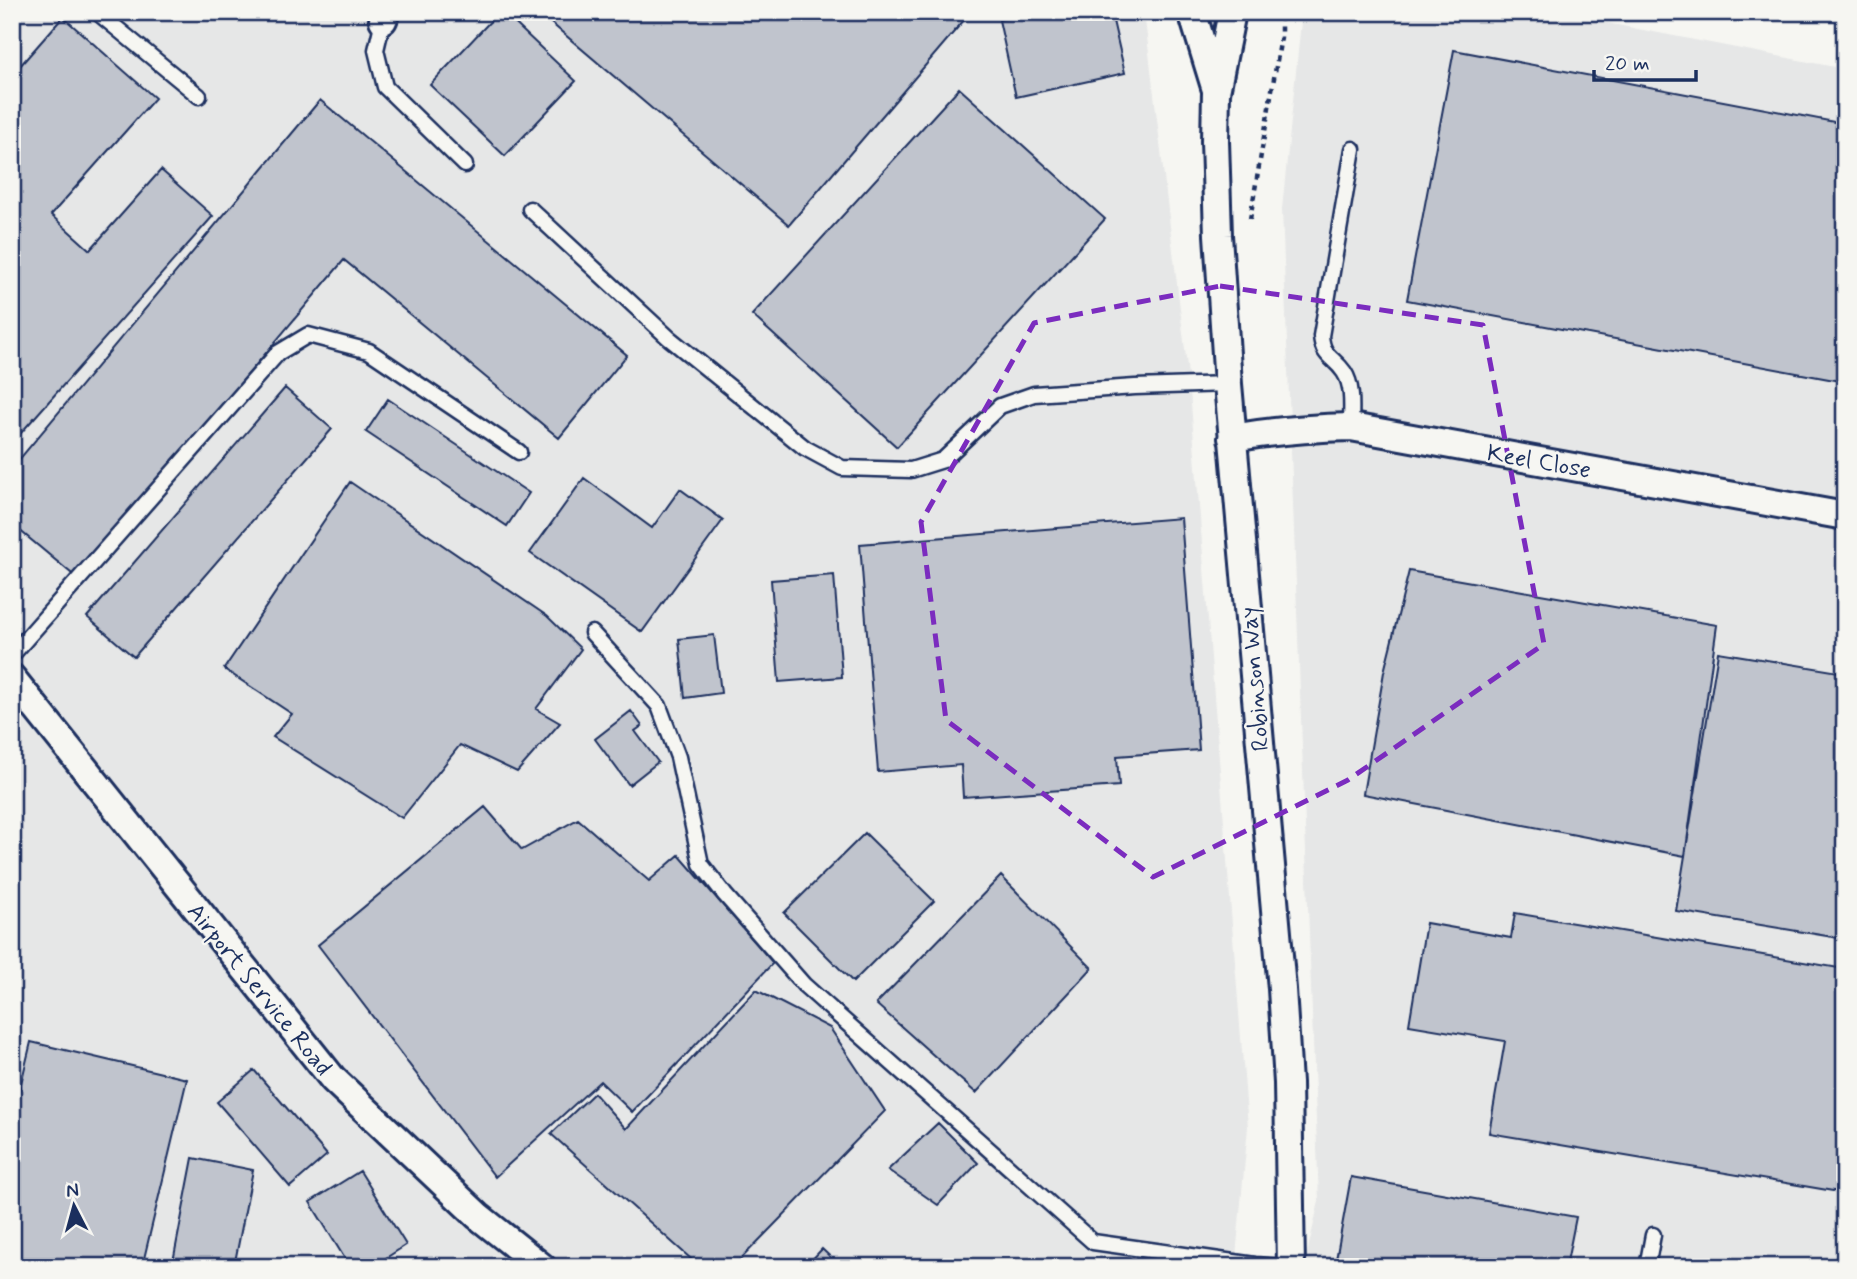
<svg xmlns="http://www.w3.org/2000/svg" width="1857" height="1279" font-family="Mynerve,sans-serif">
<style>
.built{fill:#e6e7e7}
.building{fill:#c0c4cd;stroke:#1b2f5e;stroke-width:2}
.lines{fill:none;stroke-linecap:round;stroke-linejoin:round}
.service-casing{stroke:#1b2f5e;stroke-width:19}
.minor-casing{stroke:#1b2f5e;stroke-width:32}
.path{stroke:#1b2f5e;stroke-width:4.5;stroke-dasharray:5 5;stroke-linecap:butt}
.service{stroke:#f6f6f2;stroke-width:14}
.minor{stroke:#f6f6f2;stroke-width:26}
.marked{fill:none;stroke:#7b2cbf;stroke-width:5;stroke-dasharray:14 9;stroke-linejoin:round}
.labels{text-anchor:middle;stroke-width:5;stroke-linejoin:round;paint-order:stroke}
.street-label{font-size:24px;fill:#1b2f5e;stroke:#f6f6f2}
</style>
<rect width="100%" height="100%" fill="#f6f6f2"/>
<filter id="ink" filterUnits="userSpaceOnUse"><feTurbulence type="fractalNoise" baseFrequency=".0143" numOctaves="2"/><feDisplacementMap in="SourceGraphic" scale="14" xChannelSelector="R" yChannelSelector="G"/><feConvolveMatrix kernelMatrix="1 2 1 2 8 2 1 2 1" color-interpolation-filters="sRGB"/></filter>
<g filter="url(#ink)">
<path class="built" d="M12,12H1144L1190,391L1248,1127L1235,1267H12Z
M1302,12H1550L1845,69V1267H1304L1319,1201L1282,209Z"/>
<path class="building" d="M499,12H503L576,81L505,156L430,85Z
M558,12H971L789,225L550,22Z
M1032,12H1111L1125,73L1016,97L999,20Z
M63,17L155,98L51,215L90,250L161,170L213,216L12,443V75Z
M1454,50L1845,124V382L1407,300Z
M959,88L1105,219L897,447L752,315Z
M320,100L627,355L559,438L344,260L77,578L12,524V468Z
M285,388L332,429L134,657L87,617Z
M388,399L529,493L507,526L366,432Z
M584,478L652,528L680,489L723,520L642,632L530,553Z
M350,482L547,616L581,649L536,709L560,723L517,772L460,745L402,818L273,737L292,714L224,669Z
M1181,518L1199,750L1117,756L1119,786L963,797L961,765L878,772L860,544Z
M1409,571L1717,625L1685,856L1363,794L1384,672Z
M834,575L842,677L779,682L771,580Z
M714,635L721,693L685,698L679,639Z
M1718,652L1845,673V939L1676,911Z
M631,711L642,726L635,731L658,762L629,785L595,739Z
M485,807L522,850L578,819L649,881L679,855L773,963L632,1112L600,1081L495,1177L318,945Z
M865,833L934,901L853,982L784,913Z
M1001,876L1092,968L976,1093L876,1004Z
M1515,913L1845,969V1193L1489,1133L1505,1041L1409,1025L1426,923L1511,938Z
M756,990L830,1028L885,1111L733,1267H700L551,1134L594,1093L626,1129Z
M31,1042L187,1079L142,1267H12V1121Z
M254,1070L327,1155L290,1187L217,1102Z
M938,1123L978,1163L938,1205L888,1170Z
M193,1158L253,1170L234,1267H172Z
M360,1171L406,1245L372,1267H350L310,1202Z
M1351,1177L1576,1217L1566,1267L1335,1265Z
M822,1249L841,1267H805Z"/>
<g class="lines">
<g class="service-casing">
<path id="service" d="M97,12L199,96
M383,20L376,50L385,87L465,165
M530,209L669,338L805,448L842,468L911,470L943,460L1000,406L1034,394L1135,387L1228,384
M1351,427C1351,410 1354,387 1344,372C1333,356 1323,358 1321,336L1353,149
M592,633L659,706L678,757L701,864L725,895L804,985L1093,1242L1255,1265L1284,1267
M12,655L278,353L308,335L369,351L519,452
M1647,1267L1653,1235"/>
</g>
<g class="minor-casing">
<path id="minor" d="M1192,12L1215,87
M1232,12L1216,92L1215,141L1218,235L1228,384L1282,989L1288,1083L1291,1267
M383,20L386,12
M1232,438C1272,431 1311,428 1351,427L1845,516
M12,678L333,1079L478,1216L542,1267"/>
</g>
<path class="path" d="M1250,219L1281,37V12"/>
<use href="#service" class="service"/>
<use href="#minor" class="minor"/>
</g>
</g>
<path class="marked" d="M1220,286L1483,325L1544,644L1348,780L1153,877L946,720L921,522L1034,323Z"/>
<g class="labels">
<g class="street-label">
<text transform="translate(1539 461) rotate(10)" y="8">Keel Close</text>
<text transform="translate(1254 679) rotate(-95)" y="8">Robinson Way</text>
<text transform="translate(260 989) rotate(51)" y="8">Airport Service Road</text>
</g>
</g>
<rect width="1857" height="1279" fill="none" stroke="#f6f6f2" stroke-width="42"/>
<rect x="21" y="21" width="1815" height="1237" fill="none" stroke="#1b2f5e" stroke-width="2.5" filter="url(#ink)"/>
<g transform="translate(74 1206) rotate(354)" stroke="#f6f6f2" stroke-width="5" paint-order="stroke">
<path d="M0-5L12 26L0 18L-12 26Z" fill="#1b2f5e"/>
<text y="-10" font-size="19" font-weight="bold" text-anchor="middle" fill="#1b2f5e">N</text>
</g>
<path d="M1594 70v10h102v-10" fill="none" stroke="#1b2f5e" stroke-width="3.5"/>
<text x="1605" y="70" font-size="21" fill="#1b2f5e" stroke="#f6f6f2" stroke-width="5" paint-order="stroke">20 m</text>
</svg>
